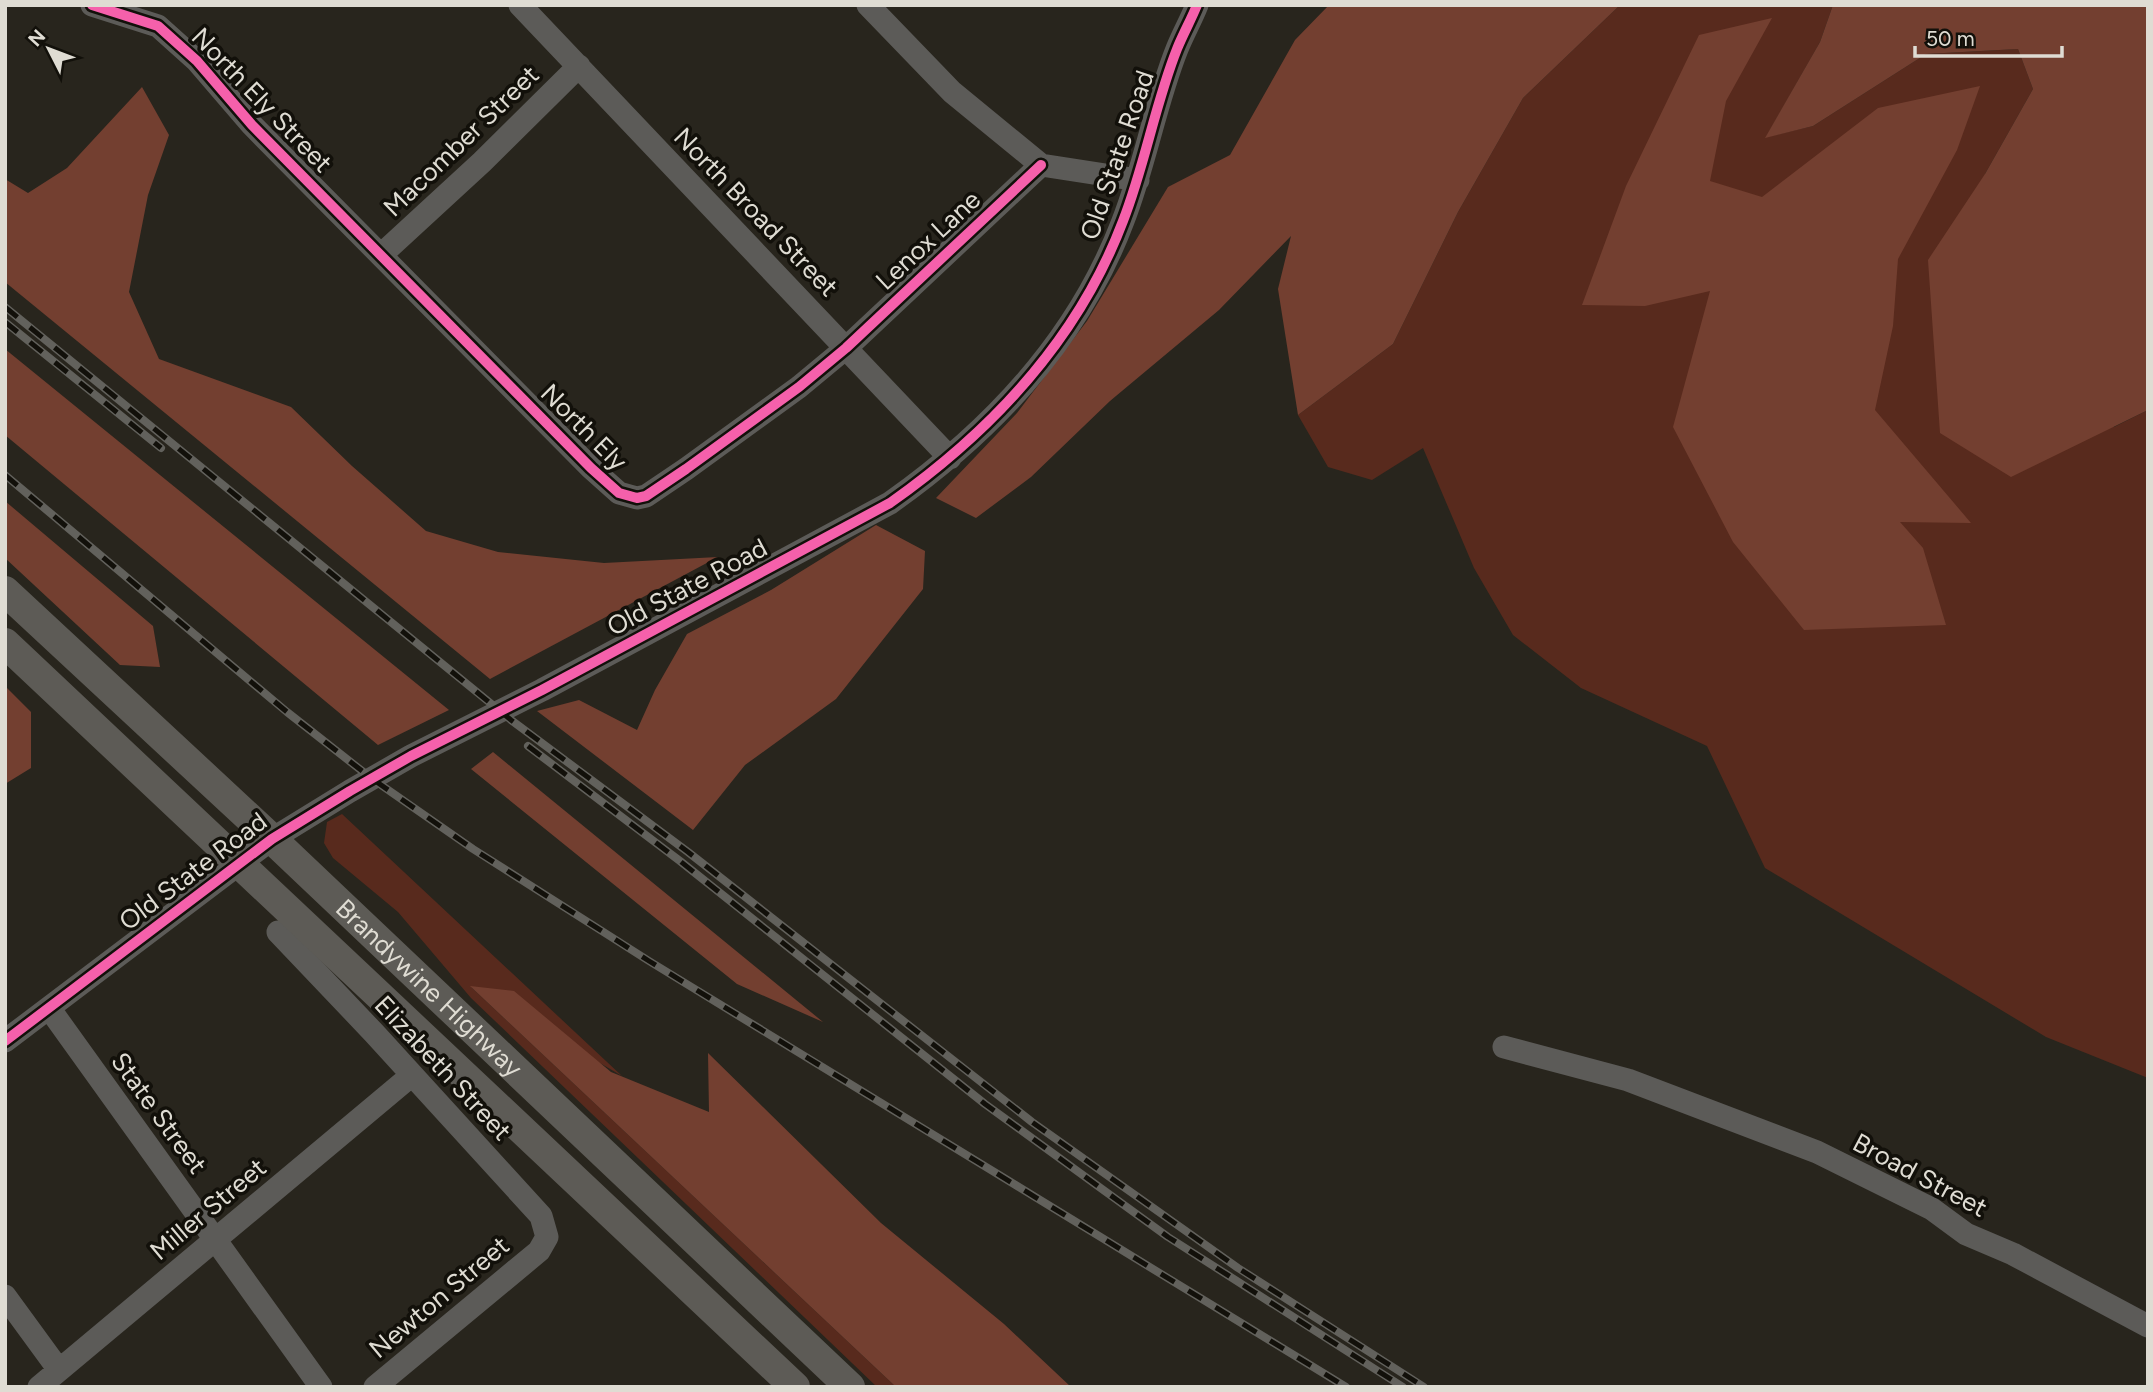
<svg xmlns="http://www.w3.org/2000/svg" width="2153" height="1392" font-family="Figtree,sans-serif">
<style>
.green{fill:#582a1d}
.forest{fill:#733f30}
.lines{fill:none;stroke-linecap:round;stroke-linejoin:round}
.minor{stroke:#5c5b58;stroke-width:23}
.major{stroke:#5d5b56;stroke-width:30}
.rail-casing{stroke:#62615c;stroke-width:8}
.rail{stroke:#12100a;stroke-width:5;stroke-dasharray:16;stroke-linecap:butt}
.cycleway-casing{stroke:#12100a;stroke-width:15}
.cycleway{stroke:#f560ab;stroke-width:10}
.labels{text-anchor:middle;stroke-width:7;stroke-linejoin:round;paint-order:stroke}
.street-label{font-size:26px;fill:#dfdcd3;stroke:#12100a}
</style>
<rect width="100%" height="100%" fill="#28251d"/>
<path class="green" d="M1620,5H1833L1820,42L1766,137L1813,126L1926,54L2018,49L2033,89L1985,174L2114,427L2148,410V1078L2046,1037L1765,868L1707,746L1581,688L1513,635L1474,568L1423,448L1372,480L1328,467L1298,415L1393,344L1458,212L1523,98Z
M342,814L622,1076L471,987L896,1387H877L471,998L398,912L333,858L324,843L327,822Z"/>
<path class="forest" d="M1329,5H1620L1523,98L1458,212L1393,344L1298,415L1278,289L1291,236L1219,310L1110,401L1031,477L976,518L936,498L1017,413L1087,321L1168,187L1230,155L1295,40Z
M1833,5H2148V410L2011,477L1940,433L1928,260L1985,174L2033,89L2018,49L1926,54L1813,126L1765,138L1820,42Z
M1772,18L1726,101L1710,181L1762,197L1878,108L1980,86L1957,150L1898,259L1893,326L1875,410L1971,523L1900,522L1923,548L1946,625L1804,630L1733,542L1673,427L1710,291L1645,306L1582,305L1626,186L1699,35Z
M142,87L169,135L148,195L129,292L159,359L291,407L352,466L426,531L498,552L604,563L718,557L490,679L5,282V179L28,193L67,168Z
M5,349L449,710L378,745L5,435Z
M5,501L153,626L160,667L120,665L5,558Z
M876,525L925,551L923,589L836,699L745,765L693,830L537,711L579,700L637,730L655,690L687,634L771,590Z
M5,686L31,712V768L5,784Z
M493,752L823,1022L737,984L471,769Z
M470,986L514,991L611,1072L709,1112L708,1053L881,1223L1004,1324L1071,1387H896Z"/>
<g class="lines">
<path class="minor" d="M92,5L158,26L197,61L252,125L591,468L619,493L637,498L646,496L686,469L799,387L846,348L1041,165
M520,5L950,458
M868,5L952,92L1041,165L1138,180
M381,255L482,162L579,66
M278,932L374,1033L541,1216L547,1237L539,1251L375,1387
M49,1008L321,1387
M5,1041L272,839L350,791L411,756L542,690L890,503C992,431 1078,340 1123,221C1145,165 1155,104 1177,49C1183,34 1191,20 1197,5
M1504,1047L1628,1080L1817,1152L1932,1209L1966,1234L2013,1254L2148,1326
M5,1296L59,1370
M39,1387L412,1075"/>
<g class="major">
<path id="s1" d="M5,591L272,839L850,1387"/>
<path d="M5,643L795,1387"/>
</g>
<g class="rail-casing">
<path id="rail" d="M5,307L511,720L688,852L1032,1122L1238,1268L1424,1387
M5,322L161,448
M5,475L287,712L371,778L473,849L649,961L1346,1387
M528,746L680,861L985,1104L1168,1237L1403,1387"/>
</g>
<use href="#rail" class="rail"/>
<g class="cycleway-casing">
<path id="cycleway" d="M92,5L158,26L197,61L252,125L591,468L619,493L637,498L646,496L686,469L799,387L846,348L1041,165
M5,1041L272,839L350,791L411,756L542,690L890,503C992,431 1078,340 1123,221C1145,165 1155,104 1177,49C1183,34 1191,20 1197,5"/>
</g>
<use href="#cycleway" class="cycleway"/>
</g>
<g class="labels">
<g class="street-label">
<text transform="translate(262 100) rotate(46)" y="9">North Ely Street</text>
<text transform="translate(461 141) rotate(-44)" y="9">Macomber Street</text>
<text transform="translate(1117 155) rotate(-71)" y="9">Old State Road</text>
<text transform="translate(756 212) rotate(46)" y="9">North Broad Street</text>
<text transform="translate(928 240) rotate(-43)" y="9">Lenox Lane</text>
<text transform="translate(584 427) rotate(45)" y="9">North Ely</text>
<text transform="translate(687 587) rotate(-28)" y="9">Old State Road</text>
<text transform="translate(193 871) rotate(-37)" y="9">Old State Road</text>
<text dy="9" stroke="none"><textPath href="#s1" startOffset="581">Brandywine Highway</textPath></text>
<text transform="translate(443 1068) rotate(47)" y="9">Elizabeth Street</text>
<text transform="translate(159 1113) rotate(54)" y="9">State Street</text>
<text transform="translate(1920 1175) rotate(28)" y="9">Broad Street</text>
<text transform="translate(208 1209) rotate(-40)" y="9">Miller Street</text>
<text transform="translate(439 1297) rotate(-40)" y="9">Newton Street</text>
</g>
</g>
<rect width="2153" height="1392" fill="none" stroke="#dfdcd3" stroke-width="14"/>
<g transform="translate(49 49) rotate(312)" stroke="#12100a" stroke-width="5" paint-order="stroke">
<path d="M0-5L12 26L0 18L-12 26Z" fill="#dfdcd3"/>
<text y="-10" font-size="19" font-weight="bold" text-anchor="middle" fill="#dfdcd3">N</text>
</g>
<path d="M1915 46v10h147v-10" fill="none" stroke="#dfdcd3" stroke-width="3.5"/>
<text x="1926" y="46" font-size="21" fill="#dfdcd3" stroke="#12100a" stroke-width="5" paint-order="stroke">50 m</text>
</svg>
